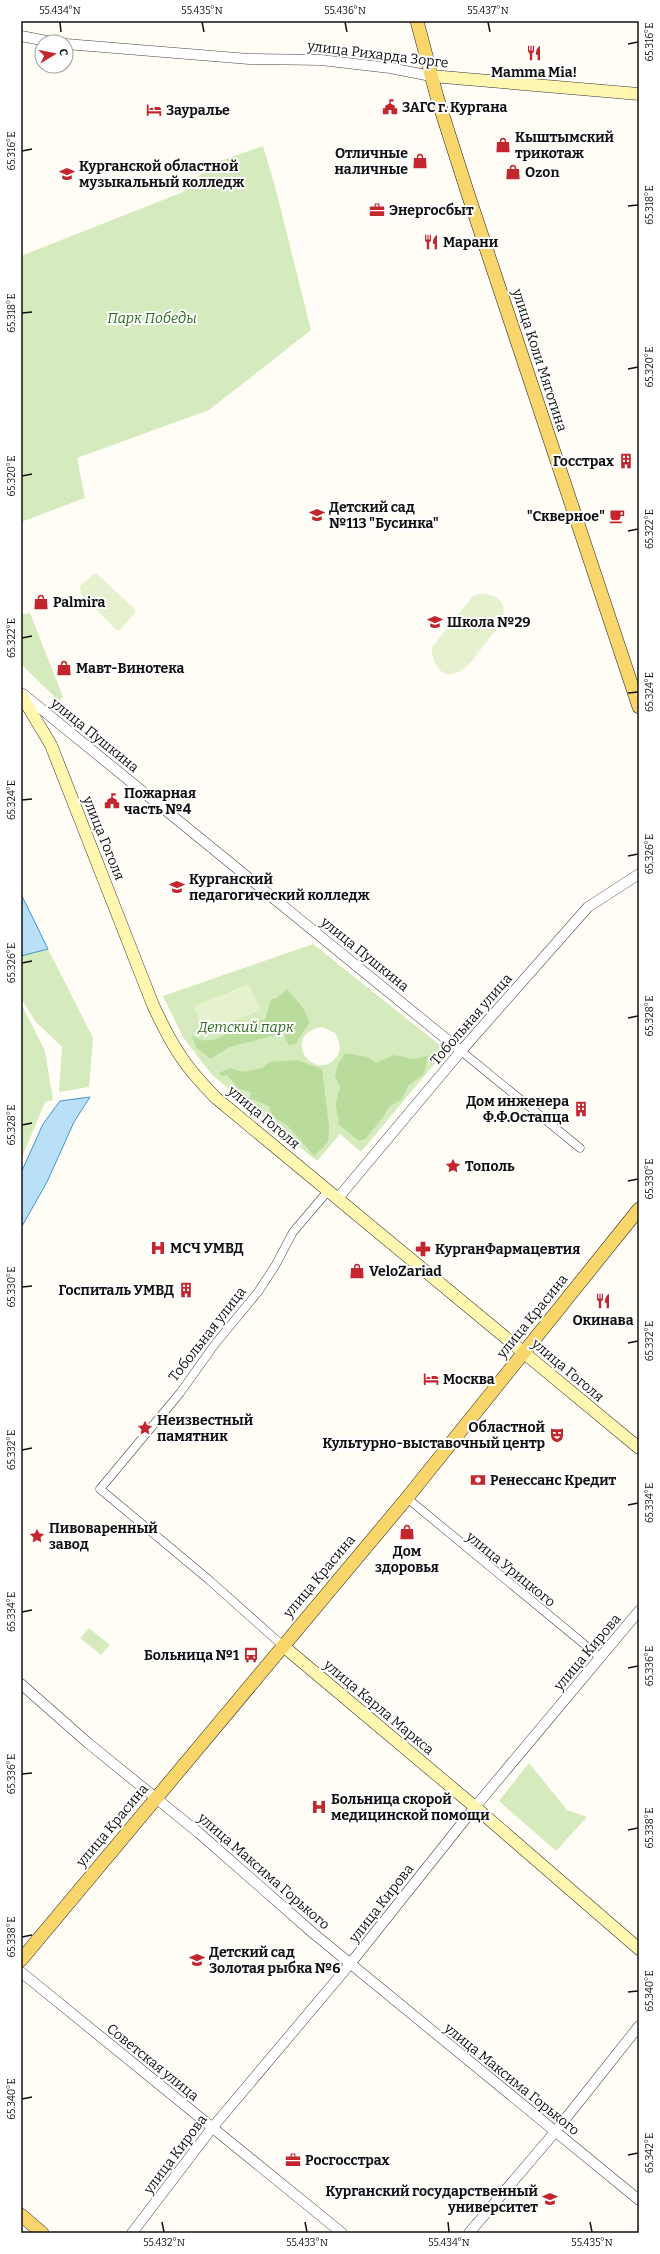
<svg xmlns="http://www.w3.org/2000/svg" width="660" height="2254" font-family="Bitter,serif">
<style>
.green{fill:#d5ebbd;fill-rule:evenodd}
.forest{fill:#b9dc9c}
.pitch{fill:#e6f2cf}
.water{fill:#b9e0f7;stroke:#3f96cf}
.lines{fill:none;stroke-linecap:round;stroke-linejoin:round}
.minor-casing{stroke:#444;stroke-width:9}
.tertiary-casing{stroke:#444;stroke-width:11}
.secondary-casing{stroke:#333;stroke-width:13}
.primary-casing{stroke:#222;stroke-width:14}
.minor{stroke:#fff;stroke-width:8}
.tertiary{stroke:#fff;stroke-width:10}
.secondary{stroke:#fff6b0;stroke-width:12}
.primary{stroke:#f9d66b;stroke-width:13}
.ticks{fill:none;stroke:#111;stroke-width:1.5}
.labels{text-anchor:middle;stroke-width:4;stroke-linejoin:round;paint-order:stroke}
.street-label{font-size:14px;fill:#111;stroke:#fff}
.poi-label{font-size:14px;font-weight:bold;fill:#111;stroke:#fff;text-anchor:start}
.park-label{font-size:14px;font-style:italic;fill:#2f6b1f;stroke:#fff}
.neatline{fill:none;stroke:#111;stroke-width:1.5}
.ticks-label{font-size:10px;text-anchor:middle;fill:#111}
</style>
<rect width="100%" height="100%" fill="#fffdf5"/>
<path class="green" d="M263,146L275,186L311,330L209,410L77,458L85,498L21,522V256L183,192L200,175L217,162Z
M30,613L63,697L59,701L21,664V615Z
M313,944L446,1050L361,1152L340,1134L317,1161L212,1075L183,1037L163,996ZM322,1027L335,1033C339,1040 342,1049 337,1056C316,1086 278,1035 322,1027Z
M48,949L93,1038L89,1087L59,1092L62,1047L35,1021L21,998V956Z
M21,1003L45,1051L53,1100L45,1102L21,1160Z
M89,1628L110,1645L101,1655L80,1638Z
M529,1763L567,1810L587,1817L556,1851L499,1801Z"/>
<path class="forest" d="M287,989L303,1008L310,1022L296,1043L289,1046L283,1033L230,1047L210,1059L196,1047L192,1035C208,1047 221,1037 236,1028L243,1031L254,1020H265L271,999L277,998Z
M345,1053L367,1057L376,1063L394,1055L413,1059L428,1056L424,1074L409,1085L401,1100L390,1106L381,1120L365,1139L359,1141L339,1125L336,1105L340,1086L335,1077L338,1064Z
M297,1060L322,1069L329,1127L328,1142L314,1156L288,1126L272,1116L269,1106L250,1098L251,1092L239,1089L227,1075L221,1076L219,1073L230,1068L243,1072L262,1068L270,1062Z"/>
<path class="pitch" d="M94,574H97L135,609V613L120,630H116L81,594L80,586Z
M483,593C521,600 498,628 484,645C476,655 469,669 456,673C440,680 431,660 432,647L473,596Z
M249,984L260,1010L205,1033L194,1006Z"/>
<path class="water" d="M21,894L48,949L21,956Z
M90,1097L74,1122L47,1182L21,1228V1173L43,1124L60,1101Z"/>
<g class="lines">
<g class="minor-casing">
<path id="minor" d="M461,1051L580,1148
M407,1498L601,1658
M282,1645L208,1579L100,1489L180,1393L215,1344L258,1292L275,1266L293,1232L328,1191"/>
</g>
<g class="tertiary-casing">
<path id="tertiary" d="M21,36L52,42
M66,44L249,59L321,60L390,68L431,76
M23,694L461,1051
M338,1198L461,1051L588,907L639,874
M21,1684L88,1743L199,1833L313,1933L639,2200
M21,1972L342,2233
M132,2233L212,2128L350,1964L475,1807L639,1611
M469,2233L555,2132L639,2026"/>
</g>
<g class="secondary-casing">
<path id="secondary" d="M431,76L639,94
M21,695L51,745L153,1005C172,1046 184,1066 216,1098L639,1448
M282,1645L475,1807L639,1949"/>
</g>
<g class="primary-casing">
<path id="primary" d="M417,21L437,97L468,194L639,707
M21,1960L407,1498L639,1209
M21,2215L42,2233"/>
</g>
<use href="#minor" class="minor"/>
<use href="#tertiary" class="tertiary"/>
<use href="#secondary" class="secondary"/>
<use href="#primary" class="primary"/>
</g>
<path class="ticks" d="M60,22L61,32M202,22L204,32M345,22L347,32M488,22L490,32M628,44L638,42M22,151L32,149M628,206L638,205M22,313L32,312M628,369L638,367M22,476L32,474M628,531L638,529M22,638L32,636M628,693L638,692M22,800L32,799M628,856L638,854M22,963L32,961M628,1018L638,1016M22,1125L32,1123M628,1181L638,1179M22,1287L32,1286M628,1343L638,1341M22,1450L32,1448M628,1505L638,1503M22,1612L32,1610M628,1668L638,1666M22,1774L32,1773M628,1830L638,1828M22,1937L32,1935M628,1992L638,1991M22,2099L32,2097M628,2155L638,2153M162,2222L164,2232M305,2222L307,2232M448,2222L449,2232M590,2222L592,2232"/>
<defs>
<g id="restaurant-bare" transform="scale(1.2)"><path d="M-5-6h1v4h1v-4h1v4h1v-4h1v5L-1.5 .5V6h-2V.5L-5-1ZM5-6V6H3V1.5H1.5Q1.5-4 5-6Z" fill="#c4262e" stroke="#fff" stroke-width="2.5" paint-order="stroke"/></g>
<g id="civic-bare" transform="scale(1.2)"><path d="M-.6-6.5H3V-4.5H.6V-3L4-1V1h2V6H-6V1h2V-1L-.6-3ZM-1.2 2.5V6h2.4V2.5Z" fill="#c4262e" stroke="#fff" stroke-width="2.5" paint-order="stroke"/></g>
<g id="hotel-bare" transform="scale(1.2)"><path d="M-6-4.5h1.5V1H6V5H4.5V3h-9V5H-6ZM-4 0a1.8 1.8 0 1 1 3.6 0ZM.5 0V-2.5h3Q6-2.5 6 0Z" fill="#c4262e" stroke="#fff" stroke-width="2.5" paint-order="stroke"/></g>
<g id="shop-bare" transform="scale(1.2)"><path d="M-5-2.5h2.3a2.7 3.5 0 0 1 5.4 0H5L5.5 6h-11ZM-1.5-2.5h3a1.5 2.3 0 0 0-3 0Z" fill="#c4262e" stroke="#fff" stroke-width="2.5" paint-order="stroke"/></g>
<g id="university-bare" transform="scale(1.2)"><path d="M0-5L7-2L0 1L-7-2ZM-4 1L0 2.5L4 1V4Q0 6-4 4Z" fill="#c4262e" stroke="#fff" stroke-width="2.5" paint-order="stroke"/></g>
<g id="office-bare" transform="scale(1.2)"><path d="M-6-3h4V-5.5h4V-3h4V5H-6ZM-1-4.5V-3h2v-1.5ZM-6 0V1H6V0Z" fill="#c4262e" stroke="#fff" stroke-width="2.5" paint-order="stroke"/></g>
<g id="building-bare" transform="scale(1.2)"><path d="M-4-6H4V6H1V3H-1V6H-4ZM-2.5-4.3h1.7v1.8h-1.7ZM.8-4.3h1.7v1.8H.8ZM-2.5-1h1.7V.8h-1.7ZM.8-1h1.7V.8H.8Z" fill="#c4262e" stroke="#fff" stroke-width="2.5" paint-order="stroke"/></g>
<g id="school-bare" transform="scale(1.2)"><path d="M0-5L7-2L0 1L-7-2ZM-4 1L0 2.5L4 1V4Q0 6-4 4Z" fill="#c4262e" stroke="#fff" stroke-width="2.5" paint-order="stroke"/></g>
<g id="cafe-bare" transform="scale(1.2)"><path d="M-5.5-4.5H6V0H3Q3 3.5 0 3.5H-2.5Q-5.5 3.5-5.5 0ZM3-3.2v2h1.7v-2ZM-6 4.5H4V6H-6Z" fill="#c4262e" stroke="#fff" stroke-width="2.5" paint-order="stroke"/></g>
<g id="sight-bare" transform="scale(1.2)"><path d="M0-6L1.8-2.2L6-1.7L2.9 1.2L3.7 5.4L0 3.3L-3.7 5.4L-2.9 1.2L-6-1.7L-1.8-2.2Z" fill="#c4262e" stroke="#fff" stroke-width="2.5" paint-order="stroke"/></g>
<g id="hospital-bare" transform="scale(1.2)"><path d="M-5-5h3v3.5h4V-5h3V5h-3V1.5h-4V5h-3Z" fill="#c4262e" stroke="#fff" stroke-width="2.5" paint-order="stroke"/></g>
<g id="pharmacy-bare" transform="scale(1.2)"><path d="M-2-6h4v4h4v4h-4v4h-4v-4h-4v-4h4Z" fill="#c4262e" stroke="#fff" stroke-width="2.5" paint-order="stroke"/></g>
<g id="theatre-bare" transform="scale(1.2)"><path d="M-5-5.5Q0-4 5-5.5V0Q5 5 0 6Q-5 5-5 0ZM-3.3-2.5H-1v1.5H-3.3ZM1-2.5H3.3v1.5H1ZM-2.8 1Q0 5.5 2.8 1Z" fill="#c4262e" stroke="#fff" stroke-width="2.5" paint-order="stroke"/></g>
<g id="bank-bare" transform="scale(1.2)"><path d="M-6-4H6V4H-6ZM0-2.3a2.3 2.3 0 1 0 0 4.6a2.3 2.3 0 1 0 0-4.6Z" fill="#c4262e" stroke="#fff" stroke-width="2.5" paint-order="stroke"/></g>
<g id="bus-bare" transform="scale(1.2)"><path d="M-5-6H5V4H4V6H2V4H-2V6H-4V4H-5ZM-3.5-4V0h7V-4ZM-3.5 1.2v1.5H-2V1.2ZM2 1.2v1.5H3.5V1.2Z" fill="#c4262e" stroke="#fff" stroke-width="2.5" paint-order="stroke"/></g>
</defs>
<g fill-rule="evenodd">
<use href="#restaurant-bare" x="534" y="53"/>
<use href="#civic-bare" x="390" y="107"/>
<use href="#hotel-bare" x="154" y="110"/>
<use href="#shop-bare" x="503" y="145"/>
<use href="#shop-bare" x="420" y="161"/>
<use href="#shop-bare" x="513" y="172"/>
<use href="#university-bare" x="67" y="174"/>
<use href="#office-bare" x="377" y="210"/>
<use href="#restaurant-bare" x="431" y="242"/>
<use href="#building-bare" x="626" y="461"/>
<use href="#school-bare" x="317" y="515"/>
<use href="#cafe-bare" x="617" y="516"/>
<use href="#shop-bare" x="41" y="602"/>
<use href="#school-bare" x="435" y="622"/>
<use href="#shop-bare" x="64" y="668"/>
<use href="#civic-bare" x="112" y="801"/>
<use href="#university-bare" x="177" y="887"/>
<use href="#building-bare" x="581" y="1109"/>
<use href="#sight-bare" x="453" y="1166"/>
<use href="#hospital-bare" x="158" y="1248"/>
<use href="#pharmacy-bare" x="423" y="1249"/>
<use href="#shop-bare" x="357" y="1271"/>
<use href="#building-bare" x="186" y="1290"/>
<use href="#restaurant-bare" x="603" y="1301"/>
<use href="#hotel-bare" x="431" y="1379"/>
<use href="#sight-bare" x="145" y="1428"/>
<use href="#theatre-bare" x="557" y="1435"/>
<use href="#bank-bare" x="478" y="1480"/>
<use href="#shop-bare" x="407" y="1532"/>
<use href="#sight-bare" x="37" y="1536"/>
<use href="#bus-bare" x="251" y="1655"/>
<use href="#hospital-bare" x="319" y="1807"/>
<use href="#school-bare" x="197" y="1960"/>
<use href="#office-bare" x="293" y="2160"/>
<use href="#university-bare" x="550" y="2199"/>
</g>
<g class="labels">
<g class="street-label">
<text transform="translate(378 54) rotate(7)" y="5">улица Рихарда Зорге</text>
<text transform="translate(540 360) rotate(72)" y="5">улица Коли Мяготина</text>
<text transform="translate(95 735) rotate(39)" y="5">улица Пушкина</text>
<text transform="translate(104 838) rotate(68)" y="5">улица Гоголя</text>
<text transform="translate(365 954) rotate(39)" y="5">улица Пушкина</text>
<text transform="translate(471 1019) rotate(-49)" y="5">Тобольная улица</text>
<text transform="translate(264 1117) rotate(40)" y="5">улица Гоголя</text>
<text transform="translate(532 1316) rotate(-51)" y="5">улица Красина</text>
<text transform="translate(207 1334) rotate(-52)" y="5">Тобольная улица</text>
<text transform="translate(568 1370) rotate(40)" y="5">улица Гоголя</text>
<text transform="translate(511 1569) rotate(39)" y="5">улица Урицкого</text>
<text transform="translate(319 1576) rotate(-50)" y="5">улица Красина</text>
<text transform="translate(587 1652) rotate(-50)" y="5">улица Кирова</text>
<text transform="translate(379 1707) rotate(40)" y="5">улица Карла Маркса</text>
<text transform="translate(112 1825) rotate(-50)" y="5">улица Красина</text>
<text transform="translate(264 1871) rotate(41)" y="5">улица Максима Горького</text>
<text transform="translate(381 1903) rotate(-52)" y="5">улица Кирова</text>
<text transform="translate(153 2062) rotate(39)" y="5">Советская улица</text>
<text transform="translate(512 2079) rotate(39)" y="5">улица Максима Горького</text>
<text transform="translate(175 2154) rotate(-53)" y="5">улица Кирова</text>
</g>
<g class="poi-label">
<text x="534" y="77" text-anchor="middle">Mamma Mia!</text>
<text x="402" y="112">ЗАГС г. Кургана</text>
<text x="166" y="115">Зауралье</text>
<text x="515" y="142">Кыштымский<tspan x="515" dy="16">трикотаж</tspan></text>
<text x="408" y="158" text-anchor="end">Отличные<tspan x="408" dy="16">наличные</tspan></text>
<text x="79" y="171">Курганской областной<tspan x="79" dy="16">музыкальный колледж</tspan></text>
<text x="525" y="177">Ozon</text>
<text x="389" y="215">Энергосбыт</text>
<text x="443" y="247">Марани</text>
<text x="614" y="466" text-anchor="end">Госстрах</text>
<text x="329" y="512">Детский сад<tspan x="329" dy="16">№113 "Бусинка"</tspan></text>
<text x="605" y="521" text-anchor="end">"Скверное"</text>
<text x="53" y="607">Palmira</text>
<text x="447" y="627">Школа №29</text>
<text x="76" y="673">Мавт-Винотека</text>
<text x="124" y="798">Пожарная<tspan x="124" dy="16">часть №4</tspan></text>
<text x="189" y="884">Курганский<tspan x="189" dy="16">педагогический колледж</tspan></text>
<text x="569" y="1106" text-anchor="end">Дом инженера<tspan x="569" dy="16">Ф.Ф.Остапца</tspan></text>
<text x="465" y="1171">Тополь</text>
<text x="170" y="1253">МСЧ УМВД</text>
<text x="435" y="1254">КурганФармацевтия</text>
<text x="369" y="1276">VeloZariad</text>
<text x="174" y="1295" text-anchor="end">Госпиталь УМВД</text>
<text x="603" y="1325" text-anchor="middle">Окинава</text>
<text x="443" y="1384">Москва</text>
<text x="157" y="1425">Неизвестный<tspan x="157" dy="16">памятник</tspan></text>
<text x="545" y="1432" text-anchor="end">Областной<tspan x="545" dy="16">Культурно-выставочный центр</tspan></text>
<text x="490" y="1485">Ренессанс Кредит</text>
<text x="49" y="1533">Пивоваренный<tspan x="49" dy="16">завод</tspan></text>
<text x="407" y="1556" text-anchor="middle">Дом<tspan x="407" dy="16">здоровья</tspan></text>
<text x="239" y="1660" text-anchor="end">Больница №1</text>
<text x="331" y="1804">Больница скорой<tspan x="331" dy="16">медицинской помощи</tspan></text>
<text x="209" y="1957">Детский сад<tspan x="209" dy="16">Золотая рыбка №6</tspan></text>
<text x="305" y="2165">Росгосстрах</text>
<text x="538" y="2196" text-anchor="end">Курганский государственный<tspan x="538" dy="16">университет</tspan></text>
</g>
<g class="park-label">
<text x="152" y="323">Парк Победы</text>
<text x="246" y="1032">Детский парк</text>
</g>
</g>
<rect width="660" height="2254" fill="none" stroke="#ffffff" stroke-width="44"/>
<g transform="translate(54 54) rotate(80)"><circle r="19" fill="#ffffff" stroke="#a0a0a0"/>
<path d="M0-3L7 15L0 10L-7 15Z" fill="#c4262e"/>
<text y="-6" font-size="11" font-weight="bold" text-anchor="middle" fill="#111111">С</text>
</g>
<rect x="22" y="22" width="616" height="2210" class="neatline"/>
<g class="ticks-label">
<text x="60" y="14">55.434°N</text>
<text x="202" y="14">55.435°N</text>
<text x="345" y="14">55.436°N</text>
<text x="488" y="14">55.437°N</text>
<text transform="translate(649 42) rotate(-90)" y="4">65.316°E</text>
<text transform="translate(11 151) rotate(-90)" y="4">65.316°E</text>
<text transform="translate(649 205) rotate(-90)" y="4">65.318°E</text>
<text transform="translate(11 313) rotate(-90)" y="4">65.318°E</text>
<text transform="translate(649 367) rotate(-90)" y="4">65.320°E</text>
<text transform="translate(11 476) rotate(-90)" y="4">65.320°E</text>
<text transform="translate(649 529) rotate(-90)" y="4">65.322°E</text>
<text transform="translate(11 638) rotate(-90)" y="4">65.322°E</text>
<text transform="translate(649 692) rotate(-90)" y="4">65.324°E</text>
<text transform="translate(11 800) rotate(-90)" y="4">65.324°E</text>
<text transform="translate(649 854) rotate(-90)" y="4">65.326°E</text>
<text transform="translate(11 963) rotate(-90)" y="4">65.326°E</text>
<text transform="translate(649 1016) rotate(-90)" y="4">65.328°E</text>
<text transform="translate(11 1125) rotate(-90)" y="4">65.328°E</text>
<text transform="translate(649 1179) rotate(-90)" y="4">65.330°E</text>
<text transform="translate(11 1287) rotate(-90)" y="4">65.330°E</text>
<text transform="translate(649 1341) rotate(-90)" y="4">65.332°E</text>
<text transform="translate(11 1450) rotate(-90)" y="4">65.332°E</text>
<text transform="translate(649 1503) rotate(-90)" y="4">65.334°E</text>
<text transform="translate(11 1612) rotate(-90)" y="4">65.334°E</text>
<text transform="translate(649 1666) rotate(-90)" y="4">65.336°E</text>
<text transform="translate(11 1774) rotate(-90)" y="4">65.336°E</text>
<text transform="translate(649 1828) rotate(-90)" y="4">65.338°E</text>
<text transform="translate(11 1937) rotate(-90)" y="4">65.338°E</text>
<text transform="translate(649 1991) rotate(-90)" y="4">65.340°E</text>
<text transform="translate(11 2099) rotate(-90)" y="4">65.340°E</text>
<text transform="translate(649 2153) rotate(-90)" y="4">65.342°E</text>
<text x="164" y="2246">55.432°N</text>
<text x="307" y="2246">55.433°N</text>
<text x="449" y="2246">55.434°N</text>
<text x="592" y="2246">55.435°N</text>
</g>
</svg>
